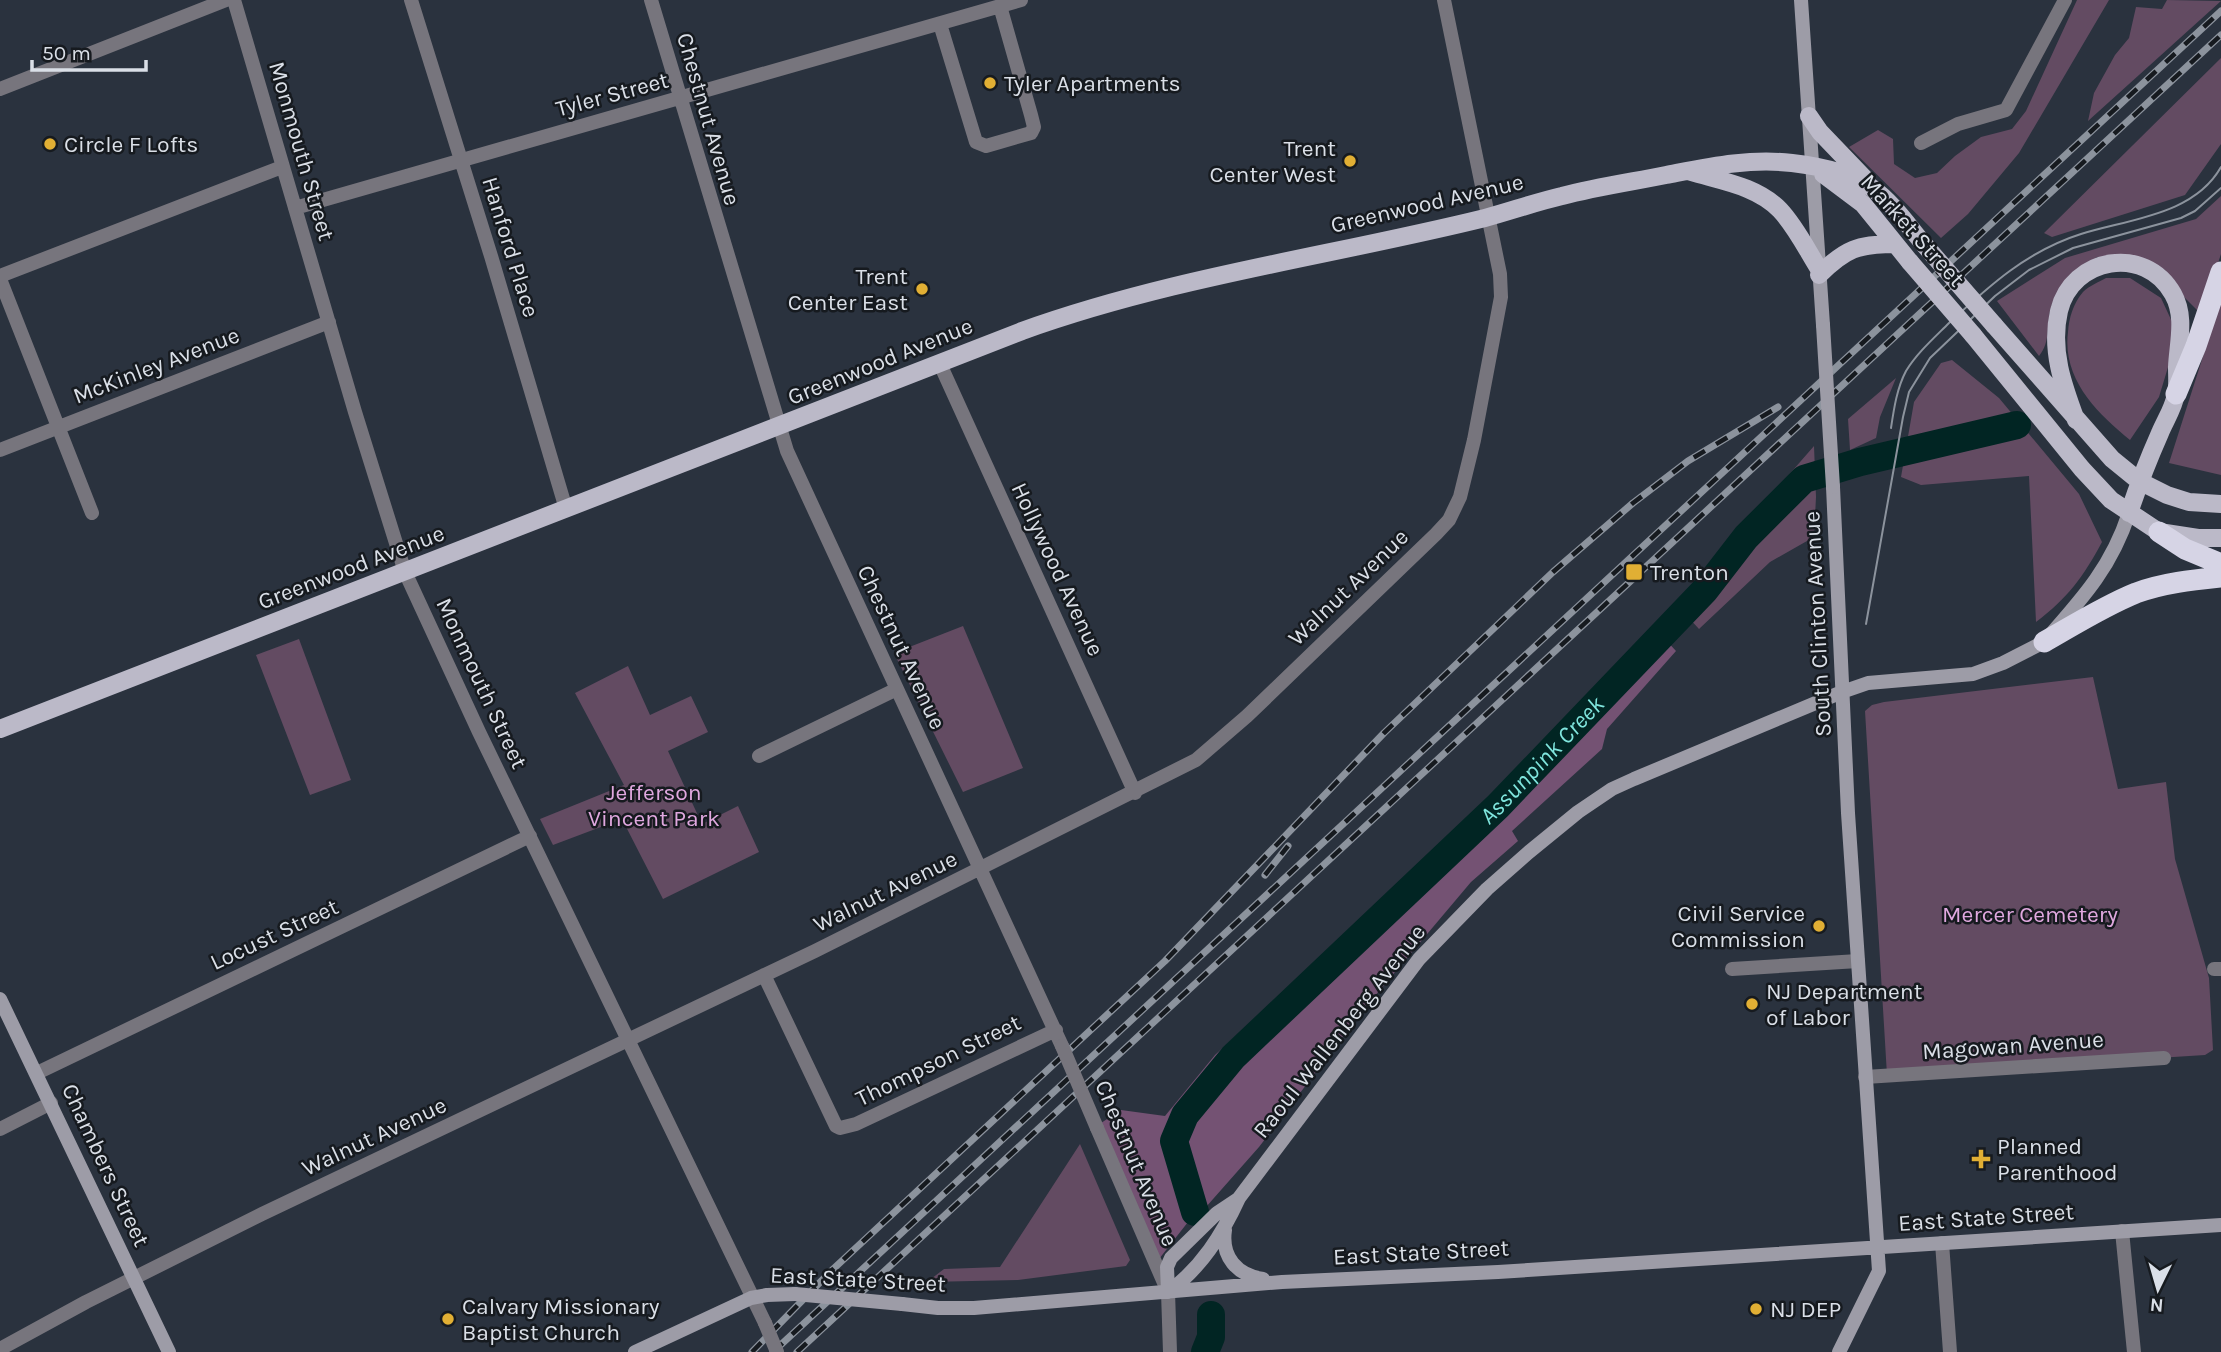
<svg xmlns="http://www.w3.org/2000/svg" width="2221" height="1352" font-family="Karla,sans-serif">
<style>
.green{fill:#634b62}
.forest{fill:#745273}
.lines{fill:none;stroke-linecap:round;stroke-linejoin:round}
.river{stroke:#012523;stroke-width:28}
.street{stroke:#77757d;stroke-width:14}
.secondary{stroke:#9d9ca7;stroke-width:14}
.primary{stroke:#bbb9c8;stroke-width:18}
.highway{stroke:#d6d4e5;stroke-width:21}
.tram{stroke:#8c939d;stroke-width:2}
.rail-casing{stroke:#8c939d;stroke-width:7}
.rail{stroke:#161a1f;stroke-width:4.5;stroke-dasharray:13;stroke-linecap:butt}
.street-bridge{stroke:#77757d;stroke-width:14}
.secondary-bridge{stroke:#9d9ca7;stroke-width:14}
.primary-bridge{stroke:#bbb9c8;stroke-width:18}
.poi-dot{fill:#e1af34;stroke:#161a1f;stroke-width:2.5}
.labels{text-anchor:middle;stroke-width:5;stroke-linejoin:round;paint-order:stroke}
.poi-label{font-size:23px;fill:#dadfe7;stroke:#161a1f;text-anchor:start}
.street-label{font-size:23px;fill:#dadfe7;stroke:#161a1f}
.park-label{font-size:23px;fill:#e0a8df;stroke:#161a1f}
.water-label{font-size:24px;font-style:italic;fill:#7fe5dd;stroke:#161a1f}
</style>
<rect width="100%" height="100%" fill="#2a323e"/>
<path class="green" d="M2077,0H2109L2019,153L1968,214L1941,238L1849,147L1878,130L1893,139L1894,164L1915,178L1937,173L1955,156L1981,137L2012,129L2026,111Z
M2167,0L2221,1L2088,121L2094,93L2115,55L2129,38L2136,7L2162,9Z
M2221,58V144L2185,195L2052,237L2044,233Z
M2221,196V254L2201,314L2185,298L2165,270L2130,257H2097C2082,269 2057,288 2051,307C2046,325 2051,342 2039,356L1997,301L2065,258L2196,219Z
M2106,278H2130L2161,298L2174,326L2172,354L2159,397L2130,440C2097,413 2062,379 2068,332C2069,318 2073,304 2083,292C2089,286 2099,282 2106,278Z
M2221,300V475L2169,463Z
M1952,360L1999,398L2079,494L2102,542C2084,576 2067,599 2036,622L2029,476L1921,485L1901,477L1914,402L1941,363Z
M1896,378L1880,417L1876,438L1850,450L1848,419Z
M1814,446L1816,497L1814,537L1770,562L1699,629L1676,604Z
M963,626L1023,768L963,792L894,653Z
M299,639L351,780L310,795L256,655Z
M628,666L650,715L691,696L708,732L668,751L702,824L738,806L759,852L663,899L622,819L553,845L540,819L624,785L575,693Z
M2093,677L2118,789L2166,782L2175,859L2209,978L2213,1050L2205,1055L1887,1075L1865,711L1872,705L1884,702Z
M1080,1144L1130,1260L1126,1266L1018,1280L927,1282L944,1269L1000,1267Z"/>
<path class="forest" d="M1654,627L1676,651L1607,729L1602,749L1512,831L1518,841L1471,882L1363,1010L1259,1147L1206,1207L1188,1222L1159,1259L1101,1123L1121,1110L1165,1116L1215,1055L1514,780Z"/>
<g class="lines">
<g class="river">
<path id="s1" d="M1195,1212L1174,1141L1185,1115L1233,1057L1498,806L1705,590L1746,537L1804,479L1860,462L2017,425"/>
<path d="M1205,1352L1211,1337V1315"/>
</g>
<path class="street" d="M234,0L355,412L405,572L479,732L765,1323
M411,0L491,256L566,509
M651,0L787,451L1062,1046
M940,24L976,142L986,146L1031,133L1034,127L1031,115L1000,6
M0,89L226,0
M1921,143L1958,124L2006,110L2065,0
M295,208L1021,0
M0,276L282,167
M0,279L92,513
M940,364L1135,793
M0,450L329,322
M759,756L897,689
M1732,969L1858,961
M2214,969H2221
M764,975L836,1126L840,1128L856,1124L1056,1030
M37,1073L530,836
M1865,1077L2164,1058
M1097,1128L1168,1292L1170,1352
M0,1129L51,1103
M2122,1231L2134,1352
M1942,1243L1950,1352
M0,1349L86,1302L262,1214L815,951L1196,760L1247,716L1436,534L1449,520L1460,497L1474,440L1501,297L1500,274L1444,0"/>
<path class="secondary" d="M1801,0L1823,325
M1833,487L1848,813L1879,1271L1839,1352
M0,999L169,1352
M1225,1230C1221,1257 1237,1275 1263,1279
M1168,1292C1201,1268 1222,1235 1239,1198L1419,959L1487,889L1529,852L1578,812L1612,789L1634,779L1842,692L1868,683L1973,674L2003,663L2044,642C2082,599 2111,568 2129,513
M1168,1292L1167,1267L1171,1258L1217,1213L1238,1199
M902,1304L938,1308H974L1282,1282L1498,1272L2221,1225
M635,1352L751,1298L767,1295L795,1294"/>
<path class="primary" d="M1809,116L1820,132L1866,180
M1691,172C1721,181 1757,186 1780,210C1796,227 1807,250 1819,269
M1823,174L1863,204L1910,262
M1819,275C1845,249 1858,244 1895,244
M1994,325L2112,459L2139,481L2167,495L2189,502L2221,504
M1973,335L2082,469L2111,500L2159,532L2198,538H2221
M2076,420C2063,385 2050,350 2059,311C2072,257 2145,244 2173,294C2186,317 2178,343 2177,367C2177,376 2178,386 2176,394C2174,407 2165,421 2160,433C2148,460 2138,486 2129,513
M0,729L1022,331C1172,277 1331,256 1485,218C1511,211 1536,202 1562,196C1596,187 1631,182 1666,175C1708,167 1748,158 1792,163C1818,166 1850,172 1872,188C1892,202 1907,224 1922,242"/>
<path class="highway" d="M2176,394L2196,346L2221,272
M2159,532L2185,549L2221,564
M2044,642C2074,625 2104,606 2136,593C2163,583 2192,580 2221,577"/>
<path class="tram" d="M1891,428C1894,408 1897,388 1906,371C1917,353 1934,338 1949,323C1989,286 2027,251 2081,234C2129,219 2194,215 2221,167
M1866,624L1903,417L1909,392L1930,358L1995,296L2029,270L2073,248L2181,218L2195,211L2221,188"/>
<g class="rail-casing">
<path id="rail" d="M1265,875L1288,846
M752,1352L831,1271L1165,961L1384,733L1553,572L1633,503L1688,461L1778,407
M773,1352L2221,11
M797,1352L2221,35"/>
</g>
<use href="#rail" class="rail"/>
<path class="street-bridge" d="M1062,1046L1097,1128
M765,1323L777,1352"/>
<path class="secondary-bridge" d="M1823,325L1833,487
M795,1294L902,1304"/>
<path class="primary-bridge" d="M1922,242L1994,325
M1910,262L1973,335"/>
</g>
<g class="poi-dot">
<circle cx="990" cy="83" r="7"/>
<circle cx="50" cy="144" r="7"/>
<circle cx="1350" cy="161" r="7"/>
<circle cx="922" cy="289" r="7"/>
<rect x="1625" y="563" width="18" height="18" rx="3.5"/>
<circle cx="1819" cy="926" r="7"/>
<circle cx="1752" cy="1004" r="7"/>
<path d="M1977.5 1148.5h7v7h7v7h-7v7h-7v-7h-7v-7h7z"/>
<circle cx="1756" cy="1309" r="7"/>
<circle cx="448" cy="1319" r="7"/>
</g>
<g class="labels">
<g class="poi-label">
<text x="1004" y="91">Tyler Apartments</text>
<text x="64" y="152">Circle F Lofts</text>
<text x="1336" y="156" text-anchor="end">Trent<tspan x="1336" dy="26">Center West</tspan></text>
<text x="908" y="284" text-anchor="end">Trent<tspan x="908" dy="26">Center East</tspan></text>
<text x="1650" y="580">Trenton</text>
<text x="1805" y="921" text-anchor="end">Civil Service<tspan x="1805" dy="26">Commission</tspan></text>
<text x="1766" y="999">NJ Department<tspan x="1766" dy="26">of Labor</tspan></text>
<text x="1997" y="1154">Planned<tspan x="1997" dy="26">Parenthood</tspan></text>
<text x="462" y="1314">Calvary Missionary<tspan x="462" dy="26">Baptist Church</tspan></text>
<text x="1770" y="1317">NJ DEP</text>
</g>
<g class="street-label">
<text transform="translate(612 94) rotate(-15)" y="8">Tyler Street</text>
<text transform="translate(709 119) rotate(74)" y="8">Chestnut Avenue</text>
<text transform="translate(302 151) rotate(74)" y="8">Monmouth Street</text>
<text transform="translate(1427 203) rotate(-13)" y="8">Greenwood Avenue</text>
<text transform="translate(1913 230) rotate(48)" y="8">Market Street</text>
<text transform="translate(511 247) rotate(73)" y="8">Hanford Place</text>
<text transform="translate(880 361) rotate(-22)" y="8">Greenwood Avenue</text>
<text transform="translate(156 365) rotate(-21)" y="8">McKinley Avenue</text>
<text transform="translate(351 567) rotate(-21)" y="8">Greenwood Avenue</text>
<text transform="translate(1058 569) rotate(65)" y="8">Hollywood Avenue</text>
<text transform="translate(1348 587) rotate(-44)" y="8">Walnut Avenue</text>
<text transform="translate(1817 624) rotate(-93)" y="8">South Clinton Avenue</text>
<text transform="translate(902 647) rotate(65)" y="8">Chestnut Avenue</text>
<text transform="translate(482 683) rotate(65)" y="8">Monmouth Street</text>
<text transform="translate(885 891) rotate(-26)" y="8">Walnut Avenue</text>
<text transform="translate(274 934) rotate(-25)" y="8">Locust Street</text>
<text transform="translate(1339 1031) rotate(-52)" y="8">Raoul Wallenberg Avenue</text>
<text transform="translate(2013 1045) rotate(-4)" y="8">Magowan Avenue</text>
<text transform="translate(938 1060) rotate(-26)" y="8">Thompson Street</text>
<text transform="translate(374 1136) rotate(-25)" y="8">Walnut Avenue</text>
<text transform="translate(1137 1163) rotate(67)" y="8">Chestnut Avenue</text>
<text transform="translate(106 1165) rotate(65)" y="8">Chambers Street</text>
<text transform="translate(1986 1217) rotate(-4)" y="8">East State Street</text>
<text transform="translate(1421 1252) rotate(-3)" y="8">East State Street</text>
<text transform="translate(858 1279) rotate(3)" y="8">East State Street</text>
</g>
<g class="park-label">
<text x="654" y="800">Jefferson<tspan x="654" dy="26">Vincent Park</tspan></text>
<text x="2030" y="922">Mercer Cemetery</text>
</g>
<g class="water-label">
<text dy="8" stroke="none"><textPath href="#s1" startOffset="606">Assunpink Creek</textPath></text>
</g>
</g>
<g transform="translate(2158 1289) rotate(185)" stroke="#161a1f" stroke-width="5" paint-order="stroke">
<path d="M0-5L12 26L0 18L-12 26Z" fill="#dadfe7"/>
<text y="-10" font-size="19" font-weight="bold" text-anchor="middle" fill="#dadfe7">N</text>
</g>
<path d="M32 60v10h114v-10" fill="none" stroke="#dadfe7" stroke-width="3.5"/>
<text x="42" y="60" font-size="21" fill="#dadfe7" stroke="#161a1f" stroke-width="5" paint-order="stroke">50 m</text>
</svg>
